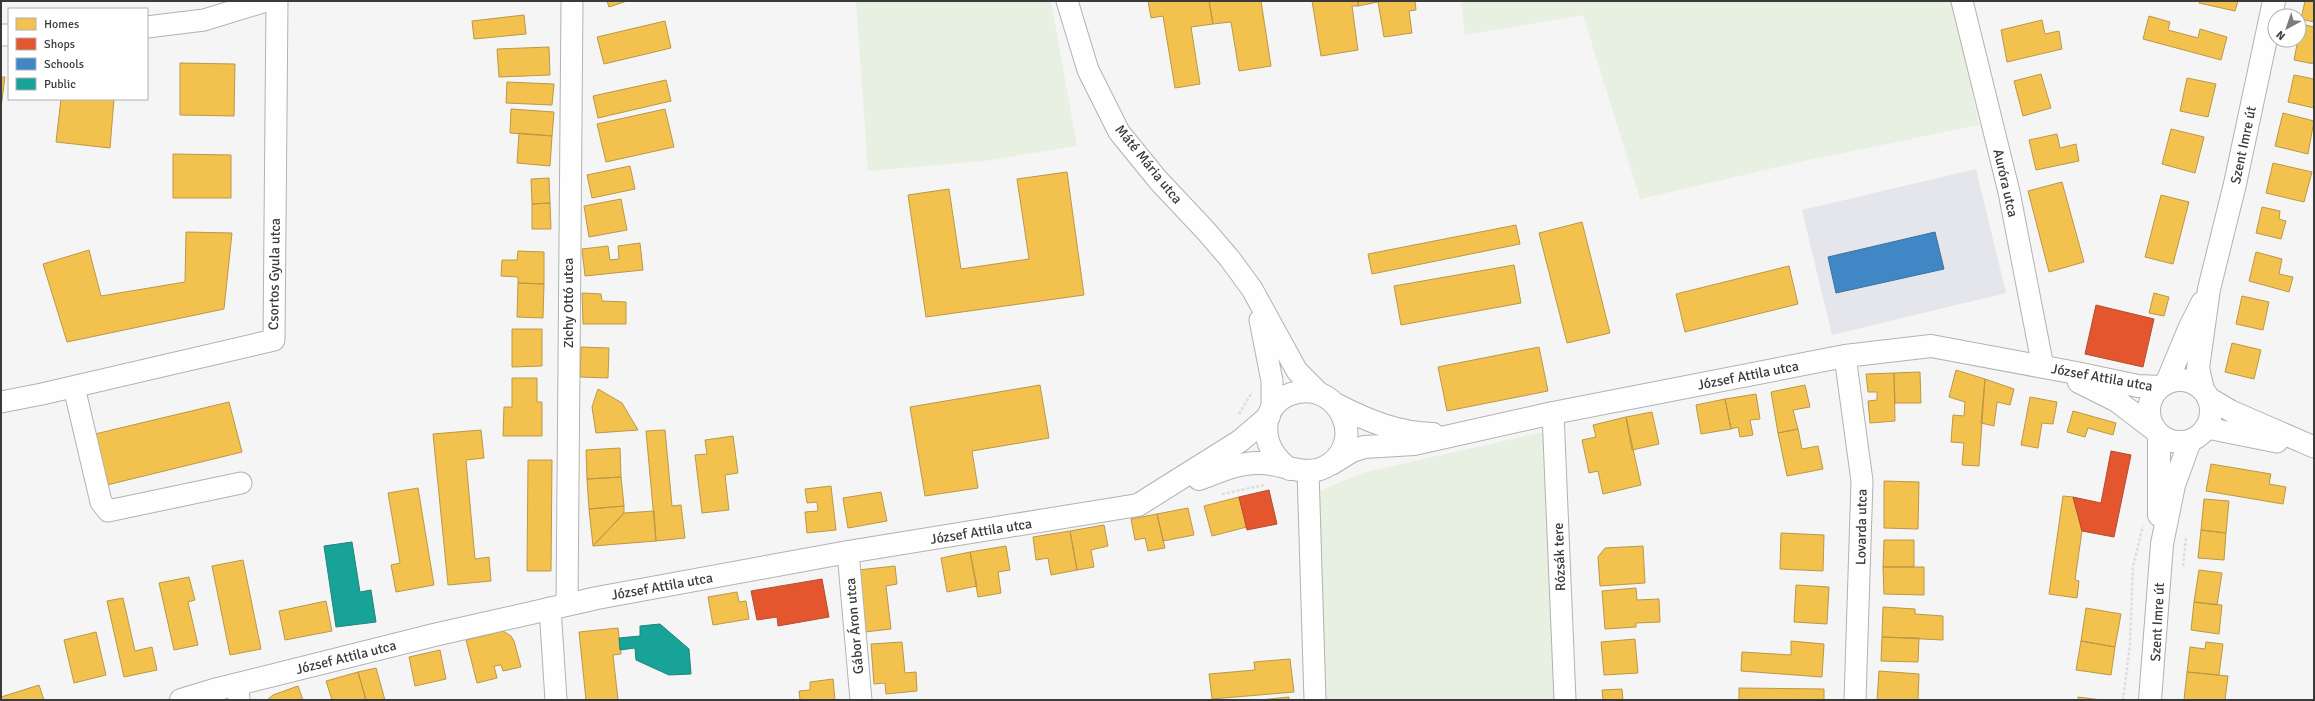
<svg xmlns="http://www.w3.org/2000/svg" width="2315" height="701" font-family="Signika,sans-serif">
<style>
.built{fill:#e5e6eb}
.green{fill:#e7f0e1}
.homes{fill:#f2c14e;stroke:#bb9848}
.shops{fill:#e4572e;stroke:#b14e32}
.schools{fill:#3f88c5;stroke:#3e719c}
.public{fill:#17a398;stroke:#22847c}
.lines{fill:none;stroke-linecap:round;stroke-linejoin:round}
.minor-casing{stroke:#b2b2b2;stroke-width:23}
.tertiary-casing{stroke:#b2b2b2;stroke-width:24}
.primary-casing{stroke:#b2b2b2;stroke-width:24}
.path{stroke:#ddd;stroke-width:2.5;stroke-dasharray:3 2;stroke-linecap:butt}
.minor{stroke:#fefefe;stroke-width:21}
.tertiary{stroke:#fefefe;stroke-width:22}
.primary{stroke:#fefefe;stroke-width:22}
.labels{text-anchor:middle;stroke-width:4;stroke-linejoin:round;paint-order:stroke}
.street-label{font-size:14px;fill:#3a3a3b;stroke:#fff}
</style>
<rect width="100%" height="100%" fill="#f5f5f5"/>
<path class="built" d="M1976,169L2006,293L1832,335L1802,210Z"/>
<path class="green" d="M856,1H1051L1077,146L984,161L868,171Z
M1461,1H1952L1979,125L1804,161L1640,199L1583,15L1465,35Z
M1543,432L1556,700H1323L1317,492L1362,473Z"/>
<path class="homes" d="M607,1H627L609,7Z
M1148,1H1209L1213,24L1191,27L1200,84L1175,88L1163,16L1151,18Z
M1209,1H1261L1271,66L1239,71L1231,22L1213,24Z
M1312,1H1358V6H1352L1358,50L1321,56Z
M1358,1H1415L1416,10L1409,11L1412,33L1384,37L1378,2L1358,6Z
M2200,1H2238L2235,11L2199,3Z
M2305,1H2314V22L2301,19Z
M524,15L526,34L474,39L472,21Z
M2149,16L2170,22L2168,30L2198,38L2200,29L2227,37L2221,60L2143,39Z
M2042,20L2045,34L2059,31L2062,49L2007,62L2001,30Z
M665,21L671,48L604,64L597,37Z
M2301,24L2314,27V64L2294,60Z
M549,47L550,75L499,77L497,49Z
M180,63L235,64L234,116L180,115Z
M2041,74L2051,108L2023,116L2014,81Z
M2294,75L2314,79V108L2288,102Z
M1,77H5L1,108Z
M2187,78L2216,84L2208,117L2180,111Z
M666,80L671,101L598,118L593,96Z
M507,82L554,84L552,105L506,103Z
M61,99H114L110,148L56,142Z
M511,109L554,112L552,136L510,133Z
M665,109L674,147L606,162L597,124Z
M2283,113L2314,121L2308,154L2275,146Z
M2171,129L2204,137L2195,173L2162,164Z
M519,133L552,136L550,166L517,163Z
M2057,134L2060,148L2076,144L2079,161L2036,170L2029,140Z
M173,154L231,155V198H173Z
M2273,163L2312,172L2304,202L2266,193Z
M630,166L635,189L592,198L587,175Z
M1067,172L1084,295L926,317L908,195L949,189L961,269L1029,259L1017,179Z
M549,178L550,203L532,204L531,179Z
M2062,182L2084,262L2049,272L2028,191Z
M2161,195L2189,202L2173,264L2145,257Z
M621,199L627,230L589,237L584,206Z
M550,203L551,229H532V204Z
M2262,207L2280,211L2279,219L2286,221L2281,239L2256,233Z
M1582,222L1610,333L1567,343L1539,233Z
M1516,225L1520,244L1372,274L1368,254Z
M186,232L232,233L224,309L67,342L43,264L89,250L101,296L185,282Z
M640,243L643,270L585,276L582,249L608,246L610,260L619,259L618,246Z
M518,251L544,252V284L518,283V277L501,276L502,260H517Z
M2256,252L2282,259L2279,274L2293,277L2289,292L2249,281Z
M1514,265L1521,303L1401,325L1394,286Z
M1789,266L1798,304L1685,332L1676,294Z
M518,283L544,284L543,318L517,317Z
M582,293L601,294L602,301L626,302V324H583Z
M2154,293L2169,297L2164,316L2149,313Z
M2242,296L2269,302L2263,330L2236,324Z
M512,329H542V366L512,367Z
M2232,343L2261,350L2254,379L2225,372Z
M581,347L609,348L608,378L580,377Z
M1539,347L1548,391L1447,411L1438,367Z
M1956,370L1985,379L1979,466L1962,465L1964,443L1951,442L1953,415L1964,416L1965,402L1949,397Z
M1920,372L1921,403H1895L1894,373Z
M1894,373L1895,421L1870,423L1868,401L1877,400V392H1868L1866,374Z
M512,378H537V402H542V436H503L504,407H512Z
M1985,379L2014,389L2010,405L1997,402L1994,426L1981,423Z
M1040,385L1049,438L972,451L978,488L925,496L910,407Z
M1805,385L1810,407L1793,410L1798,429L1778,433L1771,392Z
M598,389L622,403L638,430L596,433L592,407Z
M1756,394L1760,419L1750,420L1753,435L1740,437L1738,427L1731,429L1725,399Z
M2030,397L2057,402L2053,424L2042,423L2038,448L2021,445Z
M1725,399L1731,429L1701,434L1696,405Z
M229,402L242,452L107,485L95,434Z
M2073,411L2116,423L2113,435L2088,428L2085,437L2067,432Z
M1652,412L1659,444L1632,450L1626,417Z
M1626,417L1641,485L1603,494L1598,471L1589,473L1582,440L1596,437L1593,425Z
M1798,429L1802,449L1818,446L1823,469L1787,476L1778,433Z
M481,430L484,458L466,460L475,559L489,557L491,581L448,585L433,434Z
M665,430L672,506L681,505L685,538L656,541L646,431Z
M733,436L738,473L725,475L729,510L702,513L695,455L707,454L705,440Z
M620,448L621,477L587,479L586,450Z
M528,460H552L551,571H527Z
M2211,464L2271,474L2269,484L2286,487L2283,504L2206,491Z
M621,477L624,506L589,509L587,479Z
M1884,481L1919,482L1918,529L1884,528Z
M831,486L836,530L807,533L805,512L818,511L817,502L807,503L805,489Z
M418,488L434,585L396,592L391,565L400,563L388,493Z
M881,492L887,521L848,528L843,498Z
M2063,496L2073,497L2082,531L2075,580L2079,581L2077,598L2049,594Z
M1239,497L1247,527L1212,536L1204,506Z
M2204,499L2229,501L2226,533L2201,530Z
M624,506V513L593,546L589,509Z
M1188,508L1194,535L1163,541L1157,514Z
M654,511L656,541L593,546L624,513Z
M1157,514L1165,548L1148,551L1145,538L1135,540L1131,519Z
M1104,525L1108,546L1091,550L1094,567L1077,570L1070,531Z
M2201,530L2226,533L2224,560L2198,558Z
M1070,531L1077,570L1051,575L1048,558L1036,560L1033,537Z
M1781,533L1824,535L1823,571L1780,569Z
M1884,540H1914V567H1883Z
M1006,546L1010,570L998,572L1001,593L978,597L970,552Z
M1643,546L1645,583L1600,586L1598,557L1605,548Z
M970,552L977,586L947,592L941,558Z
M243,560L261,649L230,655L212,566Z
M895,566L897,584L886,586L891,629L865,632L858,570Z
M1883,567H1924V595L1884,594Z
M2199,570L2222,573L2217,605L2194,602Z
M189,577L195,600L188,602L198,645L174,650L159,583Z
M1796,585L1829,587L1827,624L1794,622Z
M1636,588L1637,600L1659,599L1660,622L1636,623V627L1605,629L1602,591Z
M737,592L739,602L746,601L749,619L713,625L708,597Z
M123,598L135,651L152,647L157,670L124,677L107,601Z
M326,601L332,631L285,640L279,611Z
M2194,602L2222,605L2219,634L2191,630Z
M1883,607L1915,609V614L1943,616V640L1882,637Z
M2086,608L2121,614L2115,647L2081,641Z
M618,628L621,654L613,655L618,700H586L579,632Z
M503,631L511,636L514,641L521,667L503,671L501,665L494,666L497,678L477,683L466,640Z
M96,632L106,675L74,683L64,640Z
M1882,637L1919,638L1918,662L1881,661Z
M1635,639L1638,673L1604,675L1601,642Z
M1791,641L1824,644L1822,677L1741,671L1742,652L1791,655Z
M2081,641L2115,647L2111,675L2076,670Z
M902,642L905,673L916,672L917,691L886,694L885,683L874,684L871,644Z
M2206,642L2223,644L2219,675L2187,672L2190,647L2205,649Z
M440,650L446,679L415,686L409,657Z
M1290,659L1294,692L1212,699L1209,674L1255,670L1254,662Z
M376,668L385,700H366L358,672Z
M1879,671L1919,674L1918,700H1877Z
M358,672L366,700H332L326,681Z
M2187,672L2228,676L2225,700H2184Z
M833,679L835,700H800L799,691L810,690V682Z
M39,685L44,700H1V697Z
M298,686L303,700H267L273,695Z
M1739,688L1824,689V700H1739Z
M1622,689L1623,700H1603L1602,690Z
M1289,697V700H1260Z
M2078,697L2102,700H2078Z"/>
<path class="shops" d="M2096,305L2154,319L2143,367L2085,354Z
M2111,451L2131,455L2114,537L2082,531L2073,497L2101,503Z
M1269,490L1277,524L1247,530L1239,497Z
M822,579L829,617L778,626L777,617L757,620L751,591Z"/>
<path class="schools" d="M1935,232L1944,269L1836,293L1828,257Z"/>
<path class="public" d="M352,542L360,592L371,590L376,622L336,627L324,546Z
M660,624L689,649L691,674L669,675L636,660L635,648L620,650L619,638L640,636V626Z"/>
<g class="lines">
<g class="minor-casing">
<path id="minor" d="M1067,1L1088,70L1119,132L1158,180L1206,231L1230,259L1252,289L1297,371L1319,393
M1962,1L2009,192L2043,367
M147,27L204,20L266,1
M1,35H9
M1260,320L1272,381V409
M1845,356L1862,481L1855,700
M74,387L101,502L108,511L241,483
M2209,398L2231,411L2314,447
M1,402L42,394L274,340L277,1
M1553,413L1565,700
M2207,428L2277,442
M1308,471L1315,700
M848,552L861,700
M567,605L572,1
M550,608L556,700
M238,684L239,700"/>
</g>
<g class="tertiary-casing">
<path id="tertiary" d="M2079,382L2117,401L2155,430
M1337,405C1368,421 1398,433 1433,434
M1331,464L1352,451L1364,447L1414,444L1553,413L1845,356L1931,346L2076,373L2138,386L2160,387
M1199,479C1218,472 1239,462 1260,463C1285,463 1307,480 1330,464C1365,439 1339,385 1299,392C1257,399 1257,449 1290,469
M181,700L214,690L434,635L597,598L848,552L1138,505L1240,441L1269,416"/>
</g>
<g class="primary-casing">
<path id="primary" d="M2149 411a31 31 0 1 1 62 0a31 31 0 1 1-62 0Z
M2167,382L2189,329L2202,303
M2203,390L2198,368L2209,289L2235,184L2274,1
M2159,515V435
M2150,700L2162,544L2174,485L2190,441"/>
</g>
<path class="path" d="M1239,414L1252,392
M1222,494L1264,485
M2183,566L2186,537
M2123,700L2130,644L2133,566L2143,526"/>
<use href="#minor" class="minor"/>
<use href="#tertiary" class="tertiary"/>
<use href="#primary" class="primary"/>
</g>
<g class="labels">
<g class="street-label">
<text transform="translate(2243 145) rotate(-78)" y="5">Szent Imre út</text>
<text transform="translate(1149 164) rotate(51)" y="5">Máté Mária utca</text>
<text transform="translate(2006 183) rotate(77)" y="5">Auróra utca</text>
<text transform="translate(274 274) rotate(-89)" y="5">Csortos Gyula utca</text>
<text transform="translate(568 303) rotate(-90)" y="5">Zichy Ottó utca</text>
<text transform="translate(1748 375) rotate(-11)" y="5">József Attila utca</text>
<text transform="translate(2102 377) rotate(10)" y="5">József Attila utca</text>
<text transform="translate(1861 527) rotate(-89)" y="5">Lovarda utca</text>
<text transform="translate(981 531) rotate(-9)" y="5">József Attila utca</text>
<text transform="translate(1559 557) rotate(-92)" y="5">Rózsák tere</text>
<text transform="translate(662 586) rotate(-10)" y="5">József Attila utca</text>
<text transform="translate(2157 622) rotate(-87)" y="5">Szent Imre út</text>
<text transform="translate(854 626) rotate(-95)" y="5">Gábor Áron utca</text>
<text transform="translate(346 657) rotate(-14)" y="5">József Attila utca</text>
</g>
</g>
<rect width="2315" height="701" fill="none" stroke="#3a3a3b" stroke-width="4"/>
<rect x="8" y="8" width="140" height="92" fill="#ffffff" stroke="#b0b0b1"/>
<rect x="16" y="18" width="20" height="12" fill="#f2c14e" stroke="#b0b0b1"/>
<text x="44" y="28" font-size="12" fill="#3a3a3b">Homes</text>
<rect x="16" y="38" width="20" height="12" fill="#e4572e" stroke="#b0b0b1"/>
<text x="44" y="48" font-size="12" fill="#3a3a3b">Shops</text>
<rect x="16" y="58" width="20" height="12" fill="#3f88c5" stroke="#b0b0b1"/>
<text x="44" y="68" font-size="12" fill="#3a3a3b">Schools</text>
<rect x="16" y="78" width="20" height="12" fill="#17a398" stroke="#b0b0b1"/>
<text x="44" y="88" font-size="12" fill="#3a3a3b">Public</text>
<g transform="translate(2287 28) rotate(220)"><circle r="19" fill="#ffffff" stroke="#b0b0b1"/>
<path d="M0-3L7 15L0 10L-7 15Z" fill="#7b7b7c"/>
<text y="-6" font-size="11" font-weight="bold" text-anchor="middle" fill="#3a3a3b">N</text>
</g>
</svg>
